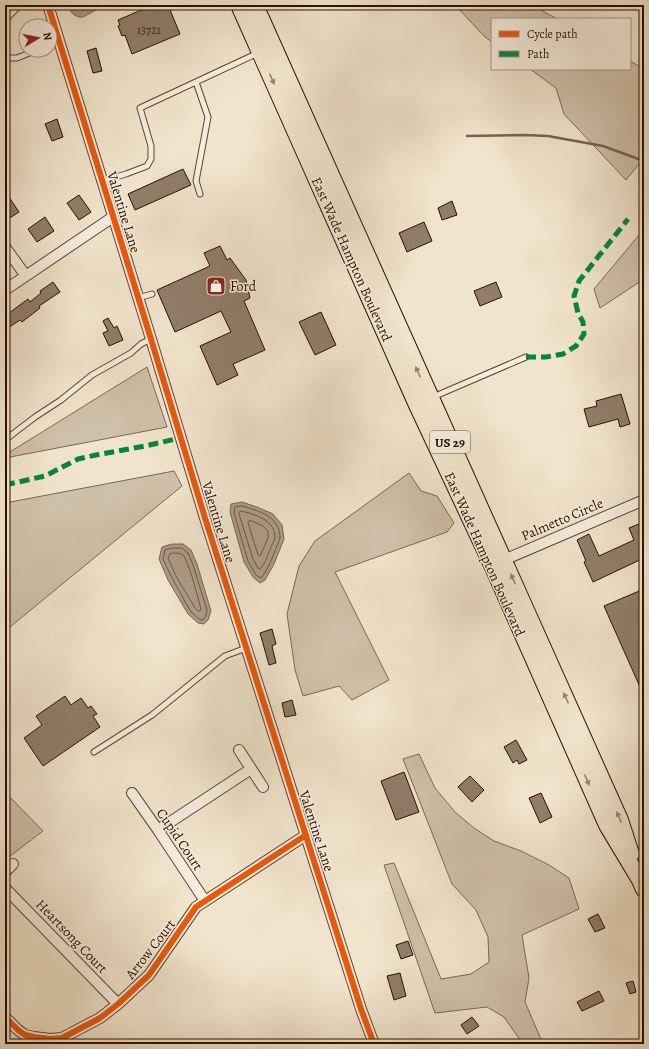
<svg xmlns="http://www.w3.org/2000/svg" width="649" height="1049" font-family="Alegreya,serif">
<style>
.green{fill:#cfc0a9;stroke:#7c6754}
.water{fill:#ad9b87;stroke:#796351}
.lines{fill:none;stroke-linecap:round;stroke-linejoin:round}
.shore{stroke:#6c5444;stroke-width:1}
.stream{stroke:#796351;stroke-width:2.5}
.building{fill:#917d6a;stroke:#2a0e00}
.service-casing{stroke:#5c4433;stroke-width:7}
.minor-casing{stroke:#5c4433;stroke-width:12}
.primary-casing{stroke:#2a0e00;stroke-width:18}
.service{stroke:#f6edde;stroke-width:5}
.minor{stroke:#f6edde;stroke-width:10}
.primary{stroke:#f1e4cc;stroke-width:16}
.quiet{stroke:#00873e;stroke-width:5;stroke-dasharray:10 5;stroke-linecap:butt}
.cycleway-casing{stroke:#f6edde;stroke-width:8}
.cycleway{stroke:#e8590c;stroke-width:6}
.oneway{fill:#978470}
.labels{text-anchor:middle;stroke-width:3;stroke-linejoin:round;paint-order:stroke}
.number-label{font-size:12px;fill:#442a1a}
.shield{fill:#f6edde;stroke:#675143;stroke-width:1}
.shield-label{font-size:13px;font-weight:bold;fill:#2a0e00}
.street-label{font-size:14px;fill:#2a0e00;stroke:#f6edde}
.poi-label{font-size:14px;fill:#2a0e00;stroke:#f6edde;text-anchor:start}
</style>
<rect width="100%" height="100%" fill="#f1e4cc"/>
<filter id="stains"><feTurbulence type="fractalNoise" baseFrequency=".005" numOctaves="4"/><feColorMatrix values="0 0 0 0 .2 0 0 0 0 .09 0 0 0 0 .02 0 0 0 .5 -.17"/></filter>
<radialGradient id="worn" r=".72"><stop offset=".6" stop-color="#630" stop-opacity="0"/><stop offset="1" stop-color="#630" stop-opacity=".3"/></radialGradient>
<path class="green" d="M455,5H532L557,19H492V42L485,37Z
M630,61L644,69V158L626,180L564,114L556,88L530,69H630Z
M644,229V279L600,308L594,289Z
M147,367L167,427L5,458V455Z
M174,471L182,486L5,631V503Z
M409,473L421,491L437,496L454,523L447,532L335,572L389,680L352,700L339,686L303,696L295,670L287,614L299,566L315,541Z
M419,754L435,788L455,812L474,828L494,841L521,851L549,865L569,878L579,909L522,935L529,978L525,1002L543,1044H523L504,1017L487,1007L435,1013L384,865L394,863L441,979L471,974L489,962L488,937L476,910L452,884L403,759Z
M5,792L43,831L5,860Z"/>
<path class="water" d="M67,5H105L83,17C75,18 70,12 67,5Z
M242,502L257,507L273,514L282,525L284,539L274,564L265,580L260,583L253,577L244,562L230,512L231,504Z
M172,544H183L191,550L197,564L211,611L208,620L204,624L198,623L188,614L168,580L159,559L162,547Z"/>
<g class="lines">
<path class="shore" d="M242,506C259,511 280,516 280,538C279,542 276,548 274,553C271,561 267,571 261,578L256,575L248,561L234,513L235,507Z
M241,511C254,514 276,520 275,538C274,542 271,546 270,550C267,557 265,564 260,569L258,568L253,559L239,514Z
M249,521H252L263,526L268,531V538L260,556L258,555L248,523Z
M173,548H182L188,553L193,565L207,610L205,618L203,620L199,619L191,612L172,578L163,559L165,550Z
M174,553C177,553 180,553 183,555C189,562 198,598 201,609L200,611H198L195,608L176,576L168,558L170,554Z"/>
<path class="stream" d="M467,136L526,135L548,136L603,146L644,161"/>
</g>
<path class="building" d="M153,5H168L180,34L132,54L125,35L122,36L118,26L120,25L118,20Z
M96,48L102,71L93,73L87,51Z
M57,119L63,137L52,141L45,124Z
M183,169L191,185L135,210L128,194Z
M5,191L19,212L5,221Z
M79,195L91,212L79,220L67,203Z
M452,201L457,215L442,220L438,208Z
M45,217L54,231L37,242L28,229Z
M424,222L432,241L407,252L399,233Z
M220,246L227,260L230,258L246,280L250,298L244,301L265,350L233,364L238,375L217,385L200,346L231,332L221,311L175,332L157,290L210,266L204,253Z
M53,282L60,292L39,306L40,308L22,322L20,320L5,330V316L28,299L30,302L41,293L40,291Z
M496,282L502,297L480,306L474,291Z
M321,312L336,345L315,355L299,322Z
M108,318L114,328L117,326L123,340L109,346L103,333L108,331L103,321Z
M621,394L630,424L620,427L618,419L589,427L584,409L597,406L596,401Z
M644,522V558L593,582L584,562L586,561L577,540L589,534L599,556L634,540L629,528Z
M644,589V696L604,606Z
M272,629L276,644L272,646L276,663L269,665L260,633Z
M65,696L71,705L81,698L88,708L91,706L97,714L93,716L100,727L43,766L24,738L42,725L36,716Z
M292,700L296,715L285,717L282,703Z
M516,740L527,760L519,764L517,760L513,763L504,747Z
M404,772L419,812L396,820L381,781Z
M470,776L484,790L472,802L458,787Z
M541,793L552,817L540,823L529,798Z
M598,914L605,928L595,932L588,919Z
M408,941L413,955L401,959L396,945Z
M400,973L406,996L394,1000L387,976Z
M633,981L636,992L630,994L626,983Z
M599,991L604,1001L582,1011L577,1002Z
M472,1017L479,1026L467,1034L461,1025Z"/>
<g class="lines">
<g class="service-casing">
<path id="service" d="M5,20L20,5
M50,45L59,41
M5,58H17L37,50
M196,82L208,117L196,181L200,194
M102,181L126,174L147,166L151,159V146L140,108L258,53
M138,298L152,294
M433,397L526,357
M5,440L35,417L61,400L92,375L131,353L141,344L151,339
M94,752L152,715L225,656L246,648"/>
</g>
<g class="minor-casing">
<path id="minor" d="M48,5L151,339L205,518L361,1009L374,1044
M5,247L26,276
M5,290L113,217
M499,562L644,500
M239,750L263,787
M132,793L158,830L205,901
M158,830L251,769
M5,872L13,864
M5,888L118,1004
M5,1017L18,1030L25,1035L34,1037L50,1039L62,1038L100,1018L118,1004L149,975L196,907L306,835"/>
</g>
<g class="primary-casing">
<path id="primary" d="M239,5L417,405L492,565L607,825L640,880L644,889
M255,5C376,277 499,548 620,820L631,854"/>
</g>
<use href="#service" class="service"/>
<use href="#minor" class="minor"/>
<use href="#primary" class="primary"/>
<path class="quiet" d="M526,357H546L563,354L576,346L584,334L583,322L578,313L574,296L579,281L628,219
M5,485L45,476L78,459L96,455L145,446L180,438"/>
<g class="cycleway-casing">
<path id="cycleway" d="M48,5L151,339L205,518L361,1009L374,1044
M5,1017L18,1030L25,1035L34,1037L50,1039L62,1038L100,1018L118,1004L149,975L196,907L306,835"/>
</g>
<use href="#cycleway" class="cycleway"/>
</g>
<defs><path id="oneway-solid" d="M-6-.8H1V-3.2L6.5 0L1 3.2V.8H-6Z"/></defs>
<g class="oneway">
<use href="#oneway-solid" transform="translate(272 79) rotate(66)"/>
<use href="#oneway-solid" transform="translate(418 372) rotate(-115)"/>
<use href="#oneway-solid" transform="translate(513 579) rotate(-114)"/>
<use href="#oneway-solid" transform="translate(566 698) rotate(-114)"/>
<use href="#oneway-solid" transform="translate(587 780) rotate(66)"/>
<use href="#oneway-solid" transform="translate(619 817) rotate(-113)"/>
</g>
<defs>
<g id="shop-square" transform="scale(1)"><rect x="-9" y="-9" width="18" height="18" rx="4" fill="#8f2418" stroke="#f6edde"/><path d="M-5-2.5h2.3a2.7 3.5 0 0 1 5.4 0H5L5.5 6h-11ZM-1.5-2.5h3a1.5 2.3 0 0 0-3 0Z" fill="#fff"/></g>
</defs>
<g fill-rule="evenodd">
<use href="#shop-square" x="216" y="286"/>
</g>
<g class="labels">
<g class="number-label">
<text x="149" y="34">13721</text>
</g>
<rect class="shield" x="430" y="431" width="40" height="22" rx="3"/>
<g class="shield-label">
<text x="450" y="447">US 29</text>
</g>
<g class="street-label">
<text transform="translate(124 212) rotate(73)" y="5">Valentine Lane</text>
<text transform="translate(352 259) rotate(66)" y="5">East Wade Hampton Boulevard</text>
<text transform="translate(562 519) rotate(-23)" y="5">Palmetto Circle</text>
<text transform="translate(219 522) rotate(73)" y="5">Valentine Lane</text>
<text transform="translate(485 554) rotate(66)" y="5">East Wade Hampton Boulevard</text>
<text transform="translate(317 831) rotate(72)" y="5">Valentine Lane</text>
<text transform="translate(180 839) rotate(56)" y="5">Cupid Court</text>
<text transform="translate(72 936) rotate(46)" y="5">Heartsong Court</text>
<text transform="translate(150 949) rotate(-52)" y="5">Arrow Court</text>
</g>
<g class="poi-label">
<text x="230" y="291">Ford</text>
</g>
</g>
<rect width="649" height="1049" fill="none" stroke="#f1e4cc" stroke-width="20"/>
<rect x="6" y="6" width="637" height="1037" fill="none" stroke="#2a0e00" stroke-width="2"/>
<rect x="10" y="10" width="629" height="1029" fill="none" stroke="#2a0e00"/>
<rect x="491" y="18" width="140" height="52" fill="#f6edde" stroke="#a49485"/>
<rect x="499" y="31" width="20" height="6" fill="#e8590c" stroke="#a49485"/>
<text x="527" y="38" font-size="12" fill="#2a0e00">Cycle path</text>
<rect x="499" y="51" width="20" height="6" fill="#00873e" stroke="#a49485"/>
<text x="527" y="58" font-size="12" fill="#2a0e00">Path</text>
<g transform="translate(38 38) rotate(80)"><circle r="19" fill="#f6edde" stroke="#a49485"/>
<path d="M0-3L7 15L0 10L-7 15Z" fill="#8f2418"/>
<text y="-6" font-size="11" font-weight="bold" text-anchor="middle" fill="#2a0e00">N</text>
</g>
<rect width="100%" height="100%" filter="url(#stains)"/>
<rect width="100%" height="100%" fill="url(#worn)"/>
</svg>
